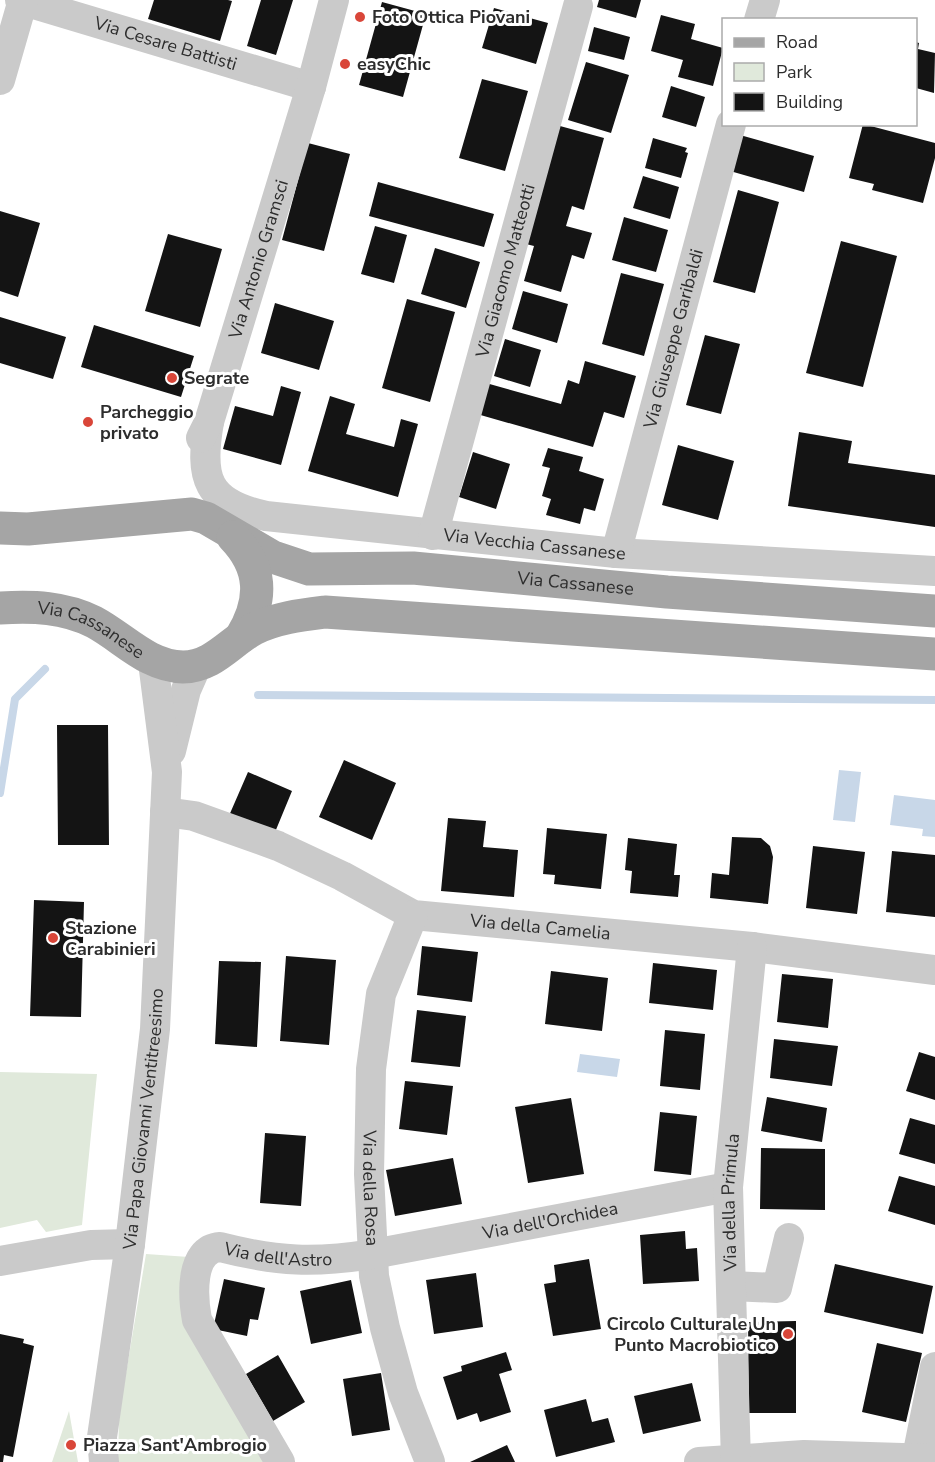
<svg xmlns="http://www.w3.org/2000/svg" width="935" height="1462" font-family="'Nunito Sans',sans-serif">
<style>
.green{fill:#e0e9db}
.water{fill:#c8d7e8}
.lines{fill:none;stroke-linecap:round;stroke-linejoin:round}
.stream{stroke:#c8d7e8;stroke-width:8}
.building{fill:#141414}
.minor{stroke:#cacaca;stroke-width:30}
.major{stroke:#a5a5a5;stroke-width:33}
.poi-dot{fill:#d94639;stroke:#fff;stroke-width:2}
.labels{text-anchor:middle;stroke-width:6;stroke-linejoin:round;paint-order:stroke}
.poi-label{font-size:18px;font-weight:bold;fill:#2d2d2d;stroke:#fff;text-anchor:start}
.street-label{font-size:18px;fill:#2d2d2d;stroke:#fff}
</style>
<rect width="100%" height="100%" fill="#fff"/>
<path class="green" d="M0,1072L97,1074L82,1225L46,1232L37,1220L0,1228Z
M146,1254L189,1257L184,1298L269,1462H118L119,1415Z
M69,1411L78,1462H52Z"/>
<path class="water" d="M839,770L861,772L855,822L833,820Z
M894,795L935,800V837L922,836L923,829L890,825Z
M580,1054L620,1059L617,1077L577,1072Z"/>
<g class="lines">
<path class="stream" d="M258,695L935,700
M0,793L15,699L45,669"/>
</g>
<path class="building" d="M154,0H228L232,1L220,41L148,19Z
M261,0H293L276,55L247,46Z
M599,0H641L636,18L597,7Z
M382,2L426,14L403,97L359,85Z
M494,8L548,23L536,64L482,48Z
M661,15L695,24L691,39L723,48L713,86L678,77L683,60L651,51Z
M594,27L630,37L624,60L588,51Z
M916,42L919,43L918,49L935,53L934,93L916,88Z
M586,62L629,75L611,133L568,120Z
M482,79L528,91L505,171L459,158Z
M671,86L705,97L696,127L662,117Z
M863,124L935,143V158L923,203L872,190L874,184L849,178Z
M560,126L604,138L584,210L572,206L566,226L592,233L584,259L572,255L561,292L524,281L534,246L526,244Z
M740,135L814,156L804,192L730,171Z
M653,138L687,148L685,152L688,153L681,178L645,168Z
M308,143L350,154L324,251L282,240Z
M643,176L679,187L670,219L633,208Z
M378,182L494,214L484,247L369,216Z
M738,190L779,202L755,293L713,282Z
M0,211L40,223L18,297L0,291Z
M624,217L668,230L656,272L612,260Z
M375,226L407,235L394,283L361,274Z
M168,234L222,249L200,327L145,311Z
M841,241L897,256L863,387L806,373Z
M435,248L480,262L466,308L421,294Z
M621,273L664,284L644,356L602,344Z
M523,291L568,304L557,343L512,329Z
M407,299L455,312L430,402L382,388Z
M275,303L334,321L319,370L261,353Z
M0,317L66,337L53,379L0,363Z
M94,325L194,356L181,397L81,367Z
M705,335L740,344L721,414L686,405Z
M505,339L541,350L530,387L494,376Z
M585,361L636,376L624,418L604,412L593,447L477,414L486,383L561,404L568,380L579,384Z
M281,386L301,392L281,465L223,449L235,406L273,416Z
M330,396L355,404L346,434L394,447L401,419L418,424L398,497L308,471Z
M799,432L852,441L848,463L935,475V527L788,506Z
M678,445L734,461L718,520L662,505Z
M548,448L583,457L579,471L604,479L595,511L584,508L580,524L546,515L551,499L542,496L550,468L542,466Z
M473,452L510,464L496,509L459,497Z
M57,725H108L109,845H58Z
M344,760L396,783L372,840L319,817Z
M248,772L292,791L273,837L228,818Z
M448,818L486,821L483,847L518,850L514,897L441,891Z
M547,828L607,834L601,889L554,884L555,875L543,874Z
M732,837L761,838L770,846L773,857L768,904L710,898L712,873L729,875Z
M628,838L677,844L674,875H680L678,897L630,893L632,871L625,870Z
M813,846L865,852L857,914L806,908Z
M892,851L935,855V917L886,912Z
M34,900L84,902L81,1017L30,1016Z
M422,946L478,952L472,1002L417,995Z
M286,956L336,960L329,1045L280,1041Z
M219,961L261,962L257,1047L215,1044Z
M653,963L717,970L713,1010L649,1003Z
M551,971L608,978L602,1031L545,1024Z
M782,974L833,979L828,1028L777,1022Z
M417,1010L466,1016L460,1067L411,1062Z
M665,1030L705,1034L700,1090L660,1086Z
M774,1039L838,1046L832,1086L770,1078Z
M919,1052L935,1057V1100L906,1091Z
M405,1081L453,1086L447,1135L399,1129Z
M767,1097L827,1108L822,1142L761,1131Z
M571,1098L584,1174L528,1183L515,1107Z
M660,1112L697,1116L691,1175L654,1171Z
M910,1118L935,1125V1164L899,1154Z
M265,1133L306,1136L301,1206L260,1203Z
M761,1148L825,1149V1210L760,1209Z
M453,1158L462,1204L395,1216L386,1170Z
M899,1176L935,1186V1225L888,1211Z
M685,1231L686,1249L697,1248L699,1281L643,1284L640,1235Z
M589,1259L601,1329L553,1336L544,1284L556,1282L554,1265Z
M835,1264L933,1286L923,1334L824,1312Z
M476,1273L483,1327L434,1334L426,1280Z
M224,1279L265,1288L258,1320L250,1319L247,1336L213,1329Z
M351,1280L362,1333L311,1344L300,1291Z
M796,1321V1413H749L748,1322Z
M0,1334L24,1339L23,1343L34,1346L13,1457L4,1455L3,1462H0Z
M877,1343L922,1353L906,1422L862,1412Z
M506,1352L512,1370L499,1374L511,1412L480,1422L477,1413L457,1420L443,1377L462,1371L461,1366Z
M278,1355L305,1402L273,1421L246,1374Z
M381,1373L390,1430L352,1436L343,1379Z
M692,1383L701,1421L643,1434L634,1396Z
M586,1399L592,1422L608,1418L615,1442L556,1457L544,1410Z
M507,1445L515,1462H470Z"/>
<g class="lines">
<g class="minor">
<path id="s1" d="M20,0L311,87"/>
<path d="M759,20L765,0"/>
<path d="M0,80L23,0"/>
<path id="s2" d="M209,422C199,478 206,503 266,516L616,553L935,571"/>
<path id="s3" d="M201,438L209,422L311,87L334,0"/>
<path id="s4" d="M433,535L578,6"/>
<path id="s5" d="M616,553L731,124"/>
<path d="M171,751L186,690L197,665"/>
<path id="s6" d="M165,812L194,816L278,846L342,876L413,915L752,947L935,970"/>
<path id="s7" d="M413,915L381,994L371,1069L369,1174L374,1276L385,1328L403,1393L430,1462"/>
<path d="M0,1261L91,1245L130,1244"/>
<path d="M731,1286L777,1288L789,1238"/>
<path d="M917,1457L935,1367"/>
<path id="s8" d="M104,1462L102,1437L130,1244L155,1029L167,772L153,662"/>
<path id="s9" d="M280,1462L197,1320C193,1298 189,1249 220,1247C278,1262 315,1263 373,1254L728,1187"/>
<path d="M699,1462L804,1455L935,1459"/>
<path id="s10" d="M736,1462L728,1187L752,947"/>
</g>
<g class="major">
<path id="s11" d="M0,528L28,529L192,514L206,518L273,557L309,569L413,568L667,592L935,611"/>
<path d="M233,537C263,568 263,601 241,637"/>
<path id="s12" d="M0,608C33,606 64,607 94,622C124,638 147,666 183,667C213,667 230,642 254,629C276,618 301,615 325,612L935,654"/>
</g>
</g>
<g class="poi-dot">
<circle cx="360" cy="17" r="6"/>
<circle cx="345" cy="64" r="6"/>
<circle cx="172" cy="378" r="6"/>
<circle cx="88" cy="422" r="6"/>
<circle cx="53" cy="938" r="6"/>
<circle cx="788" cy="1334" r="6"/>
<circle cx="71" cy="1445" r="6"/>
</g>
<g class="labels">
<g class="poi-label">
<text x="372" y="23">Foto Ottica Piovani</text>
<text x="357" y="70">easyChic</text>
<text x="184" y="384">Segrate</text>
<text x="100" y="418">Parcheggio<tspan x="100" dy="21">privato</tspan></text>
<text x="65" y="934">Stazione<tspan x="65" dy="21">Carabinieri</tspan></text>
<text x="776" y="1330" text-anchor="end">Circolo Culturale Un<tspan x="776" dy="21">Punto Macrobiotico</tspan></text>
<text x="83" y="1451">Piazza Sant'Ambrogio</text>
</g>
<g class="street-label">
<text dy="6" stroke="none"><textPath href="#s1" startOffset="152">Via Cesare Battisti</textPath></text>
<text dy="6" stroke="none"><textPath href="#s3" startOffset="188">Via Antonio Gramsci</textPath></text>
<text dy="6" stroke="none"><textPath href="#s4" startOffset="274">Via Giacomo Matteotti</textPath></text>
<text dy="6" stroke="none"><textPath href="#s5" startOffset="222">Via Giuseppe Garibaldi</textPath></text>
<text dy="6" stroke="none"><textPath href="#s2" startOffset="399">Via Vecchia Cassanese</textPath></text>
<text dy="6" stroke="none"><textPath href="#s11" startOffset="590">Via Cassanese</textPath></text>
<text dy="6" stroke="none"><textPath href="#s12" startOffset="96">Via Cassanese</textPath></text>
<text dy="6" stroke="none"><textPath href="#s6" startOffset="398">Via della Camelia</textPath></text>
<text dy="6" stroke="none"><textPath href="#s8" startOffset="346">Via Papa Giovanni Ventitreesimo</textPath></text>
<text dy="6" stroke="none"><textPath href="#s7" startOffset="280">Via della Rosa</textPath></text>
<text dy="6" stroke="none"><textPath href="#s10" startOffset="260">Via della Primula</textPath></text>
<text dy="6" stroke="none"><textPath href="#s9" startOffset="585">Via dell'Orchidea</textPath></text>
<text dy="6" stroke="none"><textPath href="#s9" startOffset="309">Via dell'Astro</textPath></text>
</g>
</g>
<rect x="722" y="18" width="195" height="108" fill="#ffffff" stroke="#ababab" stroke-width="1.5"/>
<rect x="734" y="38" width="30" height="9" fill="#a5a5a5" stroke="#ababab" stroke-width="1.5"/>
<text x="776" y="48" font-size="18" fill="#2d2d2d">Road</text>
<rect x="734" y="63" width="30" height="18" fill="#e0e9db" stroke="#ababab" stroke-width="1.5"/>
<text x="776" y="78" font-size="18" fill="#2d2d2d">Park</text>
<rect x="734" y="93" width="30" height="18" fill="#141414" stroke="#ababab" stroke-width="1.5"/>
<text x="776" y="108" font-size="18" fill="#2d2d2d">Building</text>
</svg>
